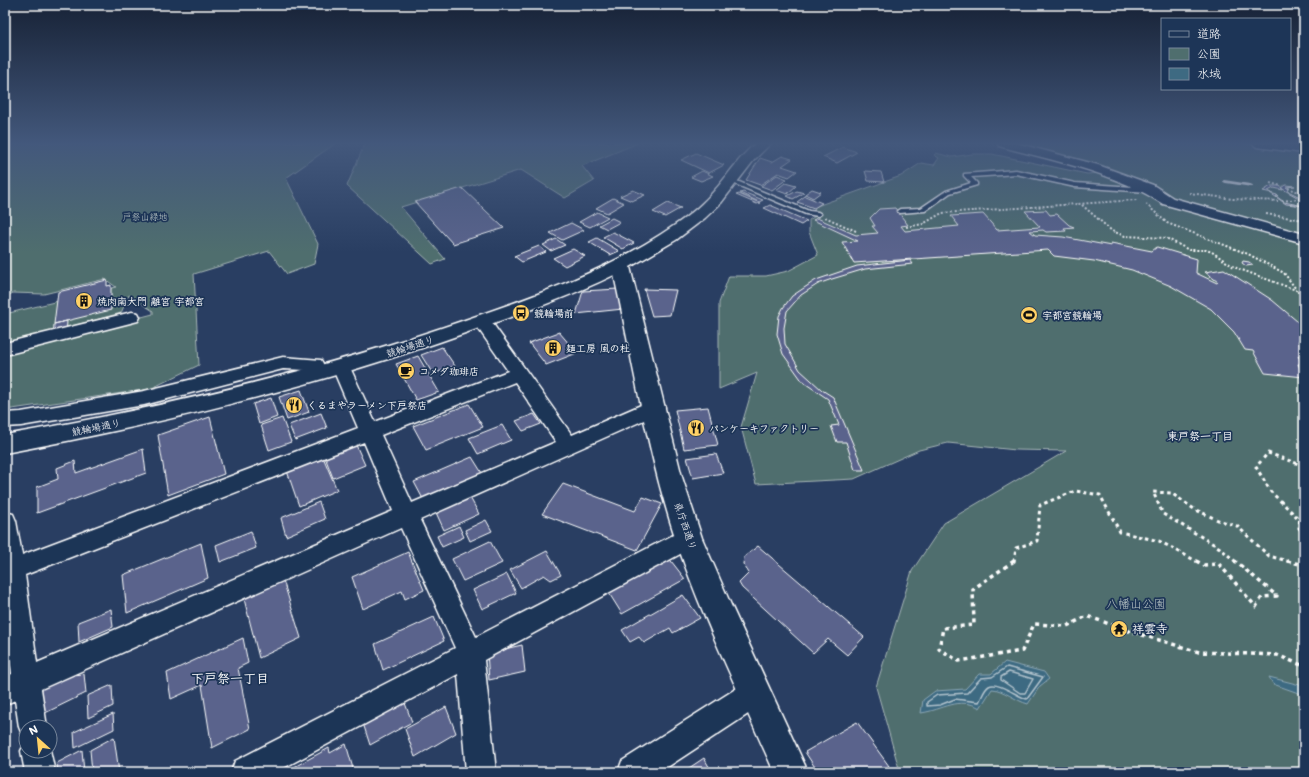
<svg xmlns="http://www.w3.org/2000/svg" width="1309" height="777" font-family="Mali,'Klee One',sans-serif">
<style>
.green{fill:#4f6e6e;stroke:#a7b6b6}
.water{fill:#3e6a82;stroke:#8ba6b4}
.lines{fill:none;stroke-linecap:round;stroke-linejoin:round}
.shore{stroke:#b2c3cd;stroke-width:1.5}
.building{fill:#5a648c;stroke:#fff}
.lane-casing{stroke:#fff;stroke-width:3}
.street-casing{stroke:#fff;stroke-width:3}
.secondary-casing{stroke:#fff;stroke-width:3}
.path-far2{stroke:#fff;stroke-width:2;stroke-dasharray:2 2;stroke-linecap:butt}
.path-far1{stroke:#fff;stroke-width:3;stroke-dasharray:3.5 3.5;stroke-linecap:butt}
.path{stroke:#fff;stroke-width:3.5;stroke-dasharray:4 4;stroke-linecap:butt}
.lane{fill:#1d3557;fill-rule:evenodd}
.street{fill:#1d3557;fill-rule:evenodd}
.secondary{fill:#1d3557;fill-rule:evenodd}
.rail{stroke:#fff;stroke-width:2}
.labels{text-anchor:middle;stroke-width:3.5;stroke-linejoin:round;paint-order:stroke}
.far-park-label{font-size:9px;fill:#b9c5c5;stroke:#1d3557}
.poi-label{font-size:10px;font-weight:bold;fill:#fff;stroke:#1d3557;text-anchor:start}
.street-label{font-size:10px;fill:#fff;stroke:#1d3557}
.neighbourhood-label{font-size:11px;font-weight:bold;fill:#fff;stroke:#1d3557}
.near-park-label{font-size:12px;fill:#b9c5c5;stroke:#1d3557}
.near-poi-label{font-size:12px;font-weight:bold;fill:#fff;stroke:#1d3557;text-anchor:start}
.near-neighbourhood-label{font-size:13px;font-weight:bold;fill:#fff;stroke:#1d3557}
</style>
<rect width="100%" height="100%" fill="#293e62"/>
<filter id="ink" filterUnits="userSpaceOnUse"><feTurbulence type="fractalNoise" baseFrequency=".025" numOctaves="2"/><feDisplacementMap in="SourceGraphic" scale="8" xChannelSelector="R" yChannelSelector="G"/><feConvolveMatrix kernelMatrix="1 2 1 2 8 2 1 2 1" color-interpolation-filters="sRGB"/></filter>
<g filter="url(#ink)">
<path class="green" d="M5,143H336L286,178L318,244L314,264L287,274L269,251L194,274L199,365L150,389L5,410V353L153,314V311L129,295L121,313L5,344V314L116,287L105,279L44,294L13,293L5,297Z
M365,143H638L582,166L594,181L565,198L521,170L401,207L445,259L432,264L347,186Z
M1007,143H1240L1304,152V772H900L876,687L912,571L944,523L1066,451L1016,450L948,443L919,450L854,479L756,484L741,427L757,373L719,389V303L729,276H766L788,271L818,255L809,232V220L817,215L814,207L901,176L921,163L934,165L939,158L934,155L936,153L952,157L972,154H992L1087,174L1101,173L1107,170Z"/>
<path class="water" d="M1005,662L1044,672L1049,679L1040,686L1028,704C1016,701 1002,689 992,689L980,708C959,696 943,710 921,713L923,700L935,691L965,689L979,674H991Z
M1269,677L1304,686V695L1273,684Z"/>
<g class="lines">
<path class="shore" d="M1007,667L1043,677L1027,699C1018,697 998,681 989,686C984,689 982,697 979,702L955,699L940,705L927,706V702L937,695L967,693L981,678L992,677Z
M1009,672L1033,679L1025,693H1020L1001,680V677Z"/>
</g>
<path class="building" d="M843,147L857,152L837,163L823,157Z
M696,153L724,165L709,173L681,160Z
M782,156L792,159L782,166L797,171L789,177L778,173L760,185L746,180L760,158L772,162Z
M702,171L713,176L701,181L691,177Z
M865,171L881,172L884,182L868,181Z
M777,175L787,179L772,190L761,186Z
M785,183L796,186L787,194L776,190Z
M1285,185L1295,186L1286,187L1289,189L1288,191L1304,199V201L1281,188Z
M1271,186H1280L1283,190L1274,188L1268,191L1272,193L1263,191Z
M462,188L504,228L453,244L415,202Z
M812,189L821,192L813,198L805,194Z
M633,190L645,195L632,201L620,196Z
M797,191L804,193L793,199L787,196Z
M743,192L763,200L759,202L740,193Z
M1270,193L1277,195L1278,196H1276L1284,202L1304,206L1286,204Z
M739,194L760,203L757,204L736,195Z
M805,196L822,203L814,208L797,202Z
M613,198L624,203L607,213L596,208Z
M668,203L681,208L665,217L653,212Z
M770,205L807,221L801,225L764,208Z
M895,208L908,225L901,226L905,231L959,226L951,216L983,214L997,230L1040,227L1025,211L1046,210L1050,215L1057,214L1069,225L1074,227L1064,228L1066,231L1046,232L1043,230L1030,231L1035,235L1063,237L1111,246V243L1152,251L1157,247L1197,259L1196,273L1217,283L1218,282L1205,272L1224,269L1272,300L1304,327V340L1298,341L1304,351V356H1298L1303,364H1298L1304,377L1265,373L1253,351L1245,350L1234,332L1211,309L1171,286L1132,270L1094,261L1054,256L1048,250L854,263L842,242L858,241L813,220L817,218L856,235L878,233L872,226H875L870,218L879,209Z
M597,212L608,217L590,227L579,222Z
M612,218L620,222L607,229L599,225Z
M571,223L584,230L562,240L550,233Z
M613,232L634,243L623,249L603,237Z
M597,238L619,251L610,255L589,242Z
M556,239L565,245L551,251L543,245Z
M539,246L546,252L522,262L514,256Z
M573,249L585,256L565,266L553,258Z
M910,260L913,264L865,269L832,279L818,284L801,295L787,311L784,328L785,344L800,370L822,390L833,397L864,470H855L846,442H837L831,426L839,425L828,399L803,382L783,354L777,334L779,316L783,308L792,296L816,280L857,266Z
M1243,261L1249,262L1253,265L1246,266L1242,263Z
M107,280V286L111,285V310L54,324L58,292Z
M618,289L623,309L576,314L583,291Z
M644,289L676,290L670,315L652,316Z
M67,321L66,337L53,340L54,324Z
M559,332L577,353L546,365L529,343Z
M442,347L455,366L433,374L421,355Z
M418,356L439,392L416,400L396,364Z
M301,390L309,412L287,420L279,397Z
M271,398L277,417L259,424L253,404Z
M469,404L483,427L426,450L413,426Z
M708,407L718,445L684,449L675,410Z
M321,413L327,428L295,440L289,425Z
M534,414L541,424L523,431L516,421Z
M210,417L224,474L168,495L158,435Z
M282,418L291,442L269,450L261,425Z
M502,425L511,440L478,454L469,438Z
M356,445L365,465L333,478L325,457Z
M143,449L146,473L37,513V487L58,479L57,468L75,461L76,473Z
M716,454L723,473L693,478L687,458Z
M323,457L337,490L299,506L287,471Z
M472,457L482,473L423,499L414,482Z
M563,484L635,511L643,497L662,504L637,550L542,514Z
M467,492L479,514L444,530L433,506Z
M319,502L325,519L286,536L281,518Z
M486,520L492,531L470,541L465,530Z
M459,526L464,537L442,547L437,536Z
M251,531L256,548L220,562L216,545Z
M490,541L502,563L463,581L452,559Z
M201,543L208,578L127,613L123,575Z
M758,546L864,637L847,655L828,639L813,653L742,588L739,583L749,573L743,564L744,557Z
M547,551L561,575L551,580L544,575L521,588L510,570Z
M408,552L424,590L405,599L402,591L363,609L352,577Z
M668,557L685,579L622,614L607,590Z
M507,574L516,593L482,609L473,590Z
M282,577L301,638L259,658L243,595Z
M683,595L700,618L673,633L670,628L644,643L639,637L630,642L622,630Z
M111,609L113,627L79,642L78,622Z
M434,617L444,641L383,670L375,644Z
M243,638L248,663L238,668L250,729L212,748L202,685L171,699L167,673Z
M522,645L525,672L489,680L487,653Z
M84,674L86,693L41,715L39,690L72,675Z
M112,685L113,706L88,718L87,696Z
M402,695L412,722L370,745L361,717Z
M446,707L456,733L415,757L405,729Z
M113,714L114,729L75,748L74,732Z
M857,722L889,766L880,772H818L805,752Z
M114,737L119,772H92L90,750Z
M346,744L354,772H285L329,748L330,753Z
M82,750L84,772H58L57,763Z
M704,758L712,772H683Z"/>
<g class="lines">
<g class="lane-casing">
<path id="lane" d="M1016,170L1075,183L1148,188L1151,190L1148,192L1075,187L1016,174L971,177L977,183V185L950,193L925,211L900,213L897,211L900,209L921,208L946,191L971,183L964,176V174Z
M728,179H732L809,211L818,212L821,214L818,216L806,214L728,181Z"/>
</g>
<g class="street-casing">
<path id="street" d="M997,143H1016L1098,165L1153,185L1173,198L1304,234V243L1163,204C1115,172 1054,161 999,146Z
M1251,143H1285L1304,145V153L1257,147Z
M132,312L138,313L140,317L138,321L5,355V343Z
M482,316L488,317L572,435L648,402L655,400L662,402L665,407L662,412L420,520L476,637L681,531L689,528L697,531L701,538L697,545L484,660L496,772H466L458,674L276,772H231L235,761L455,648L401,528L41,689L47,727H26V738L23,737L19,727L15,700L5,705V677L12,674L5,614V512L13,514L16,521L22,555L358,428L332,367L334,363L341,361L348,363L375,422L508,371L473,321L476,317ZM515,382L556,442L412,503L381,435ZM364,442L393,511L37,663L25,575Z
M283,357L321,360C325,366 326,372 323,378L316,380L309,378L306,370L283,369L144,405L21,426L5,427V413L21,412L144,391Z
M755,679L765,683L769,693L765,703L660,772H618L622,761L745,683Z
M26,741V751H50V750L55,772H25L21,751Z"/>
</g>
<g class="secondary-casing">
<path id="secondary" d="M756,143H771L754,160L721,203L705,218L676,240L630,267L682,477L702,538L731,605L808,772H774C741,696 701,616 675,537C647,452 633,362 614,275C567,298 517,315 468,332C317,386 162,424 5,453V435C161,408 315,372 465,320C538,295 612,269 675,225C690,215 704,203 715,190C729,174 740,156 756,143Z"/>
</g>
<path class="path-far2" d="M1270,183L1282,186
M1288,188L1302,193
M1304,192L1302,193L1304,196
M1189,193L1233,199L1278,201
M1282,201L1299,199
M1146,204L1167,223L1248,254L1284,273L1296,289
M1082,205L1112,231L1125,236L1166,238L1189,250H1206L1212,252L1234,267L1304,293
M1266,214L1304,220
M825,217L856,231
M906,227L923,224L942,213L1137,200"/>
<path class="path-far1" d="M1304,466L1268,453L1256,467L1271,492L1300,520L1299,528L1304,533
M1014,562L1016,548L1037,541L1040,505L1075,491L1100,495L1120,532L1159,541L1198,562
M1236,562L1220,548L1163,514L1153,492L1171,493L1194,509L1218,520L1237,526L1269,556L1291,562"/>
<path class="path" d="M1014,561L973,589L974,625L943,628L939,649L959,661L1022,651L1034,624L1067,626L1087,616L1129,631L1199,652L1277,655L1304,666
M1196,561L1204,565L1219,564L1256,607L1262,597L1277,596L1235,561
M1287,561L1304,565"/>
<use href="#lane" class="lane"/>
<use href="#street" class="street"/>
<use href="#secondary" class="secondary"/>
<path class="rail" d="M1224,181L1250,185L1252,186L1226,182Z"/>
</g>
</g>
<linearGradient id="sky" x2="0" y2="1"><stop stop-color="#172236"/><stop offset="0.57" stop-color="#43587c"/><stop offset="1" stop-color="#43587c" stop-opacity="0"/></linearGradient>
<rect width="1309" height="252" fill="url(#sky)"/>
<defs>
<g id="building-disc" transform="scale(0.9)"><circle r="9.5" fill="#ffd166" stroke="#1d3557"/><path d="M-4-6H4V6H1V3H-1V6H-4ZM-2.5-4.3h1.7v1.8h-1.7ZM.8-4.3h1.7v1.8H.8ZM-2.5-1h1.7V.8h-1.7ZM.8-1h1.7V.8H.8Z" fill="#111"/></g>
<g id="bus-disc" transform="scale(0.9)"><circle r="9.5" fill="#ffd166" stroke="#1d3557"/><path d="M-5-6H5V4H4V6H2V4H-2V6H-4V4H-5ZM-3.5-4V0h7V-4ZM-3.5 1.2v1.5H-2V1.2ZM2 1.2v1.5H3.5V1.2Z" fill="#111"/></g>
<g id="stadium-disc" transform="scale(0.9)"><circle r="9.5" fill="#ffd166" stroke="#1d3557"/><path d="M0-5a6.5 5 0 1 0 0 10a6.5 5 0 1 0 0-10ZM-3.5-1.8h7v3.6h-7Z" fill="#111"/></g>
<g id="cafe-disc" transform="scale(0.9)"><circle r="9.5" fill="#ffd166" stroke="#1d3557"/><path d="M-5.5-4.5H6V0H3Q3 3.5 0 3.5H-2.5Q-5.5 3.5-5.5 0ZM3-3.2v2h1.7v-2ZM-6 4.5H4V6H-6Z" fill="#111"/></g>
<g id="restaurant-disc" transform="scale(0.9)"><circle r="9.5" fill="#ffd166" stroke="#1d3557"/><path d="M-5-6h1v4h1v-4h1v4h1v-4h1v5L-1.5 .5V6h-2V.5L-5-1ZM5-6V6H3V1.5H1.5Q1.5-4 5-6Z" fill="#111"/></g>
<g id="temple-disc" transform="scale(0.9)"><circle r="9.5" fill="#ffd166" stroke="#1d3557"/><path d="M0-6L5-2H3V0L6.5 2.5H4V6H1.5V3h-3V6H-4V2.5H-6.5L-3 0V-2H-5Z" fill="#111"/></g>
</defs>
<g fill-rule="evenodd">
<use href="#building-disc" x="84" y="301"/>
<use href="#bus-disc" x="521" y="313"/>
<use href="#stadium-disc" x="1029" y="315"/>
<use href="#building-disc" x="553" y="348"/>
<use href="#cafe-disc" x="406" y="371"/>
<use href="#restaurant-disc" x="294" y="405"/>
<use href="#restaurant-disc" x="696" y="428"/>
<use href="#temple-disc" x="1119" y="629"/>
</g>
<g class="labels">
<g class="far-park-label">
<text x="145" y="220">戸祭山緑地</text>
</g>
<g class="poi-label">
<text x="97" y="305">焼肉南大門 離宮 宇都宮</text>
<text x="534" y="317">競輪場前</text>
<text x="1042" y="319">宇都宮競輪場</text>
<text x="566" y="352">麺工房 風の杜</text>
<text x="419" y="375">コメダ珈琲店</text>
<text x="307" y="409">くるまやラーメン下戸祭店</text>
<text x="709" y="432">パンケーキファクトリー</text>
</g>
<g class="street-label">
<text transform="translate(410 346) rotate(-18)" y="4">競輪場通り</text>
<text transform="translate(96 427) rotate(-11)" y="4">競輪場通り</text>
<text transform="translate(686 526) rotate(71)" y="4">県庁西通り</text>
</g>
<g class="neighbourhood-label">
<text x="1200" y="440">東戸祭一丁目</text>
</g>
<g class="near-park-label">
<text x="1136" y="608">八幡山公園</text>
</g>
<g class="near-poi-label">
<text x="1132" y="633">祥雲寺</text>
</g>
<g class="near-neighbourhood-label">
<text x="230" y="683">下戸祭一丁目</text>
</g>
</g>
<rect width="1309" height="777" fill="none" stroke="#1d3557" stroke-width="20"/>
<rect x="10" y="10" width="1289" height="757" fill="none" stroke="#fff" stroke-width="1.5" filter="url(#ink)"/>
<rect x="1161" y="18" width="130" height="72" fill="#1d3557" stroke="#77869a"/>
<rect x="1169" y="31" width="20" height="6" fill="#1d3557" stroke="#77869a"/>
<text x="1197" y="38" font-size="12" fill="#ffffff">道路</text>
<rect x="1169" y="48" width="20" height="12" fill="#4f6e6e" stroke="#77869a"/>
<text x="1197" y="58" font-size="12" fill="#ffffff">公園</text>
<rect x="1169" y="68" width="20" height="12" fill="#3e6a82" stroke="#77869a"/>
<text x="1197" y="78" font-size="12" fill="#ffffff">水域</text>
<g transform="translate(38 739) rotate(333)"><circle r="19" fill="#1d3557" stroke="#77869a"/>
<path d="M0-3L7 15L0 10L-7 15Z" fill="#ffd166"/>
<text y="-6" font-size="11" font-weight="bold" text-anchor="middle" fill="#ffffff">N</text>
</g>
</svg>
